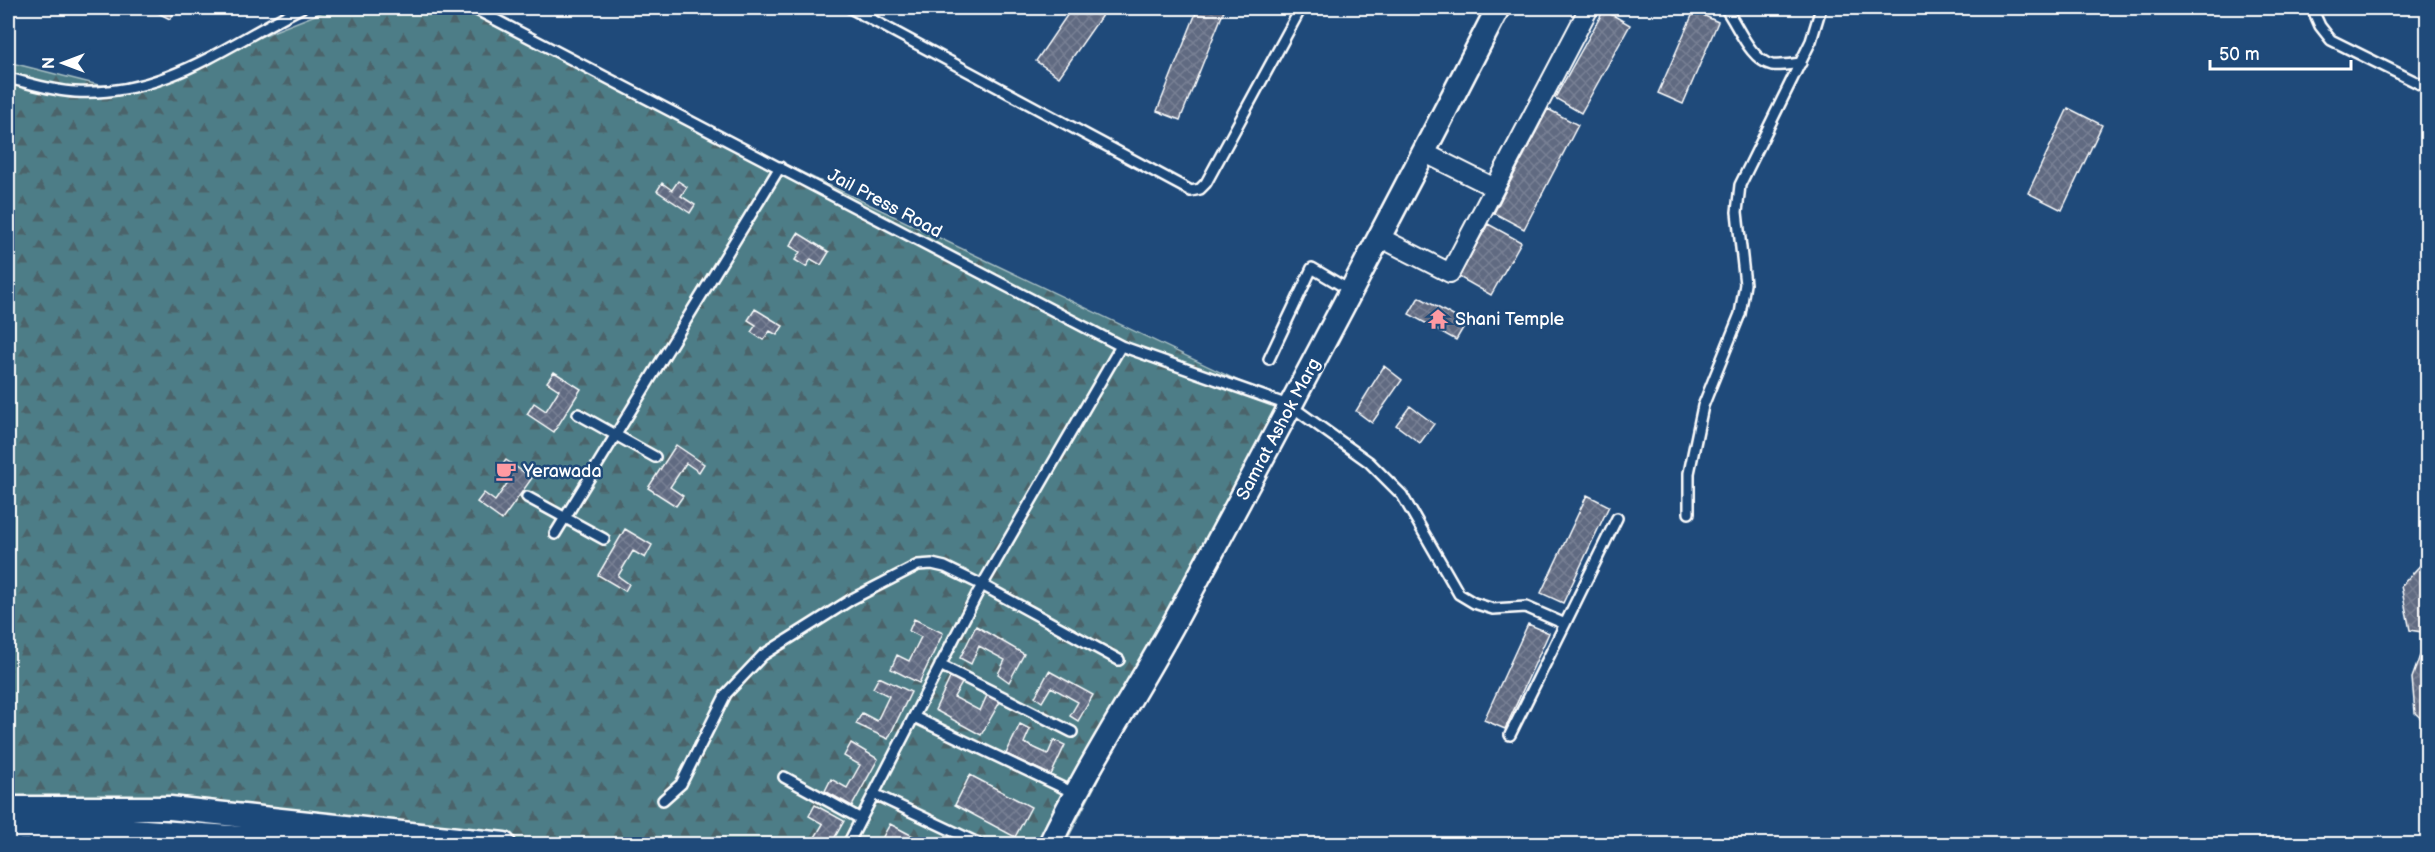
<svg xmlns="http://www.w3.org/2000/svg" width="2435" height="852" font-family="'Balsamiq Sans',sans-serif">
<style>
.forest{fill:url(#forest-firs);stroke:#a6bec3;stroke-width:1.5}
.building{fill:url(#building-cross-hatch);stroke:#fff;stroke-width:1.5}
.lines{fill:none;stroke-linecap:round;stroke-linejoin:round}
.service-casing{stroke:#fff;stroke-width:14}
.minor-casing{stroke:#fff;stroke-width:22}
.tertiary-casing{stroke:#fff;stroke-width:27}
.service{stroke:#1f4a7a;stroke-width:9}
.minor{stroke:#1f4a7a;stroke-width:18}
.tertiary{stroke:#1f4a7a;stroke-width:22}
.labels{text-anchor:middle;stroke-width:5;stroke-linejoin:round;paint-order:stroke}
.street-label{font-size:18px;fill:#fff;stroke:#1f4a7a}
.poi-label{font-size:18px;fill:#fff;stroke:#1f4a7a;text-anchor:start}
</style>
<defs>
<pattern id="forest-firs" width="22" height="20" patternUnits="userSpaceOnUse" patternTransform="scale(1.5)"><rect width="22" height="20" fill="#4d7d87"/><path d="M5 1l3.5 6h-7zM16 11l3.5 6h-7z" fill="#4c646a"/></pattern>
<pattern id="building-cross-hatch" width="8" height="8" patternUnits="userSpaceOnUse" patternTransform="scale(1.5)"><rect width="8" height="8" fill="#606a81"/><path d="M0 0l8 8M0 8l8-8" fill="none" stroke="#788094"/></pattern>
</defs>
<rect width="100%" height="100%" fill="#1f4a7a"/>
<filter id="ink" filterUnits="userSpaceOnUse"><feTurbulence type="fractalNoise" baseFrequency=".0167" numOctaves="2"/><feDisplacementMap in="SourceGraphic" scale="12" xChannelSelector="R" yChannelSelector="G"/><feConvolveMatrix kernelMatrix="1 2 1 2 8 2 1 2 1" color-interpolation-filters="sRGB"/></filter>
<g filter="url(#ink)">
<path class="forest" d="M333,8H458L1291,406L1065,844H458L356,823L285,837L85,804L8,808V62L122,91Z"/>
<path class="building" d="M148,8H177L170,19Z
M1072,8H1107L1059,77L1036,61Z
M1198,8H1225L1180,120L1157,111Z
M1604,10L1630,25L1581,113L1555,98Z
M1694,11L1718,22L1683,104L1658,93Z
M2068,108L2102,125L2062,210L2028,193Z
M1548,109L1578,125L1524,229L1494,213Z
M678,181L687,187L681,196L695,205L690,213L657,191L662,183L672,190Z
M1488,224L1521,242L1491,295L1459,277Z
M798,233L829,252L821,265L811,259L806,267L795,260L800,252L790,246Z
M1419,297L1466,323L1456,340L1409,314Z
M755,309L783,326L777,335L770,331L763,340L751,332L756,325L748,320Z
M1384,366L1402,380L1372,423L1356,411Z
M554,372L581,389L554,432L527,414L534,403L546,411L559,390L547,382Z
M1410,406L1434,424L1420,443L1396,425Z
M676,445L704,464L699,472L686,463L670,487L683,496L676,506L648,488Z
M506,460L532,478L502,520L477,502L484,493L495,501L511,478L499,469Z
M1587,495L1609,506L1563,603L1541,593Z
M625,529L652,545L645,558L633,551L618,576L629,584L625,591L598,575Z
M2428,557V633L2410,630L2401,586Z
M914,619L943,633L919,683L891,669L897,655L909,661L921,637L909,631Z
M1528,624L1549,633L1505,729L1484,720Z
M976,626L1024,654L1009,682L998,674L1005,660L979,646L971,664L960,658Z
M2428,649V725L2415,713L2412,678L2422,650Z
M1049,671L1093,695L1078,721L1070,716L1078,702L1051,687L1042,702L1035,697Z
M951,676L962,683L954,697L980,711L988,693L1001,700L981,735L935,710Z
M879,677L911,692L888,739L856,724L862,713L877,721L889,696L873,688Z
M1020,724L1030,729L1024,743L1048,754L1054,740L1065,745L1051,775L1006,754Z
M851,743L878,759L852,806L825,791L831,779L847,788L860,765L844,756Z
M970,775L1031,807L1015,837L955,805Z
M815,805L844,821L831,844H811L823,824L809,816Z
M890,824L928,844H879Z"/>
<g class="lines">
<g class="service-casing">
<path id="service" d="M473,8L1121,346L1291,406L1369,462L1402,495L1459,594L1474,603L1493,609L1526,607L1565,624L1617,518
M850,8L1191,191L1200,189L1206,183L1301,8
M1725,8C1738,25 1750,60 1772,65C1781,66 1792,64 1801,63
M2312,8L2320,26L2331,40L2428,88
M8,78C29,83 53,91 75,92C164,97 226,45 301,8
M1269,359L1312,268L1351,291
M578,414L655,457
M527,497L604,539
M1689,513V473L1703,406L1740,314L1745,284L1737,212L1740,185L1811,41L1821,8
M555,534L780,167
M940,665L1072,732
M914,717L1074,793
M1510,735L1565,624
M784,777L861,819
M874,794L980,844
M663,800L681,784L726,694L763,655L852,599L918,565L932,564L945,567L982,585L1119,660
M848,844L977,594L1121,346"/>
</g>
<g class="minor-casing">
<path id="minor" d="M1423,152L1493,187
M1379,237L1450,273L1589,8"/>
</g>
<g class="tertiary-casing">
<path id="tertiary" d="M8,808H170L504,844
M8,830L89,827L332,844
M1050,844C1088,764 1138,690 1180,612C1288,411 1395,210 1498,8"/>
</g>
<use href="#service" class="service"/>
<use href="#minor" class="minor"/>
<use href="#tertiary" class="tertiary"/>
</g>
</g>
<defs>
<g id="temple-bare" transform="scale(1.62)"><path d="M0-6L5-2H3V0L6.5 2.5H4V6H1.5V3h-3V6H-4V2.5H-6.5L-3 0V-2H-5Z" fill="#ff9aa2" stroke="#1f4a7a" stroke-width="2.5" paint-order="stroke"/></g>
<g id="cafe-bare" transform="scale(1.62)"><path d="M-5.5-4.5H6V0H3Q3 3.5 0 3.5H-2.5Q-5.5 3.5-5.5 0ZM3-3.2v2h1.7v-2ZM-6 4.5H4V6H-6Z" fill="#ff9aa2" stroke="#1f4a7a" stroke-width="2.5" paint-order="stroke"/></g>
</defs>
<g fill-rule="evenodd">
<use href="#temple-bare" x="1438" y="319"/>
<use href="#cafe-bare" x="506" y="471"/>
</g>
<g class="labels">
<g class="street-label">
<text transform="translate(885 203) rotate(28)" y="6">Jail Press Road</text>
<text transform="translate(1278 429) rotate(-62)" y="6">Samrat Ashok Marg</text>
</g>
<g class="poi-label">
<text x="1455" y="325">Shani Temple</text>
<text x="523" y="477">Yerawada</text>
</g>
</g>
<rect width="2435" height="852" fill="none" stroke="#1f4a7a" stroke-width="30"/>
<rect x="15" y="15" width="2405" height="822" fill="none" stroke="#fff" stroke-width="2" filter="url(#ink)"/>
<g transform="translate(63 63) rotate(270)" stroke="#1f4a7a" stroke-width="4.5" paint-order="stroke">
<path d="M0-4.5L10 22L0 15L-10 22Z" fill="#ffffff"/>
<text y="-9" font-size="16" font-weight="bold" text-anchor="middle" fill="#ffffff">N</text>
</g>
<path d="M2210 60v9h141v-9" fill="none" stroke="#ffffff" stroke-width="3"/>
<text x="2219" y="60" font-size="18" fill="#ffffff" stroke="#1f4a7a" stroke-width="4.5" paint-order="stroke">50 m</text>
</svg>
